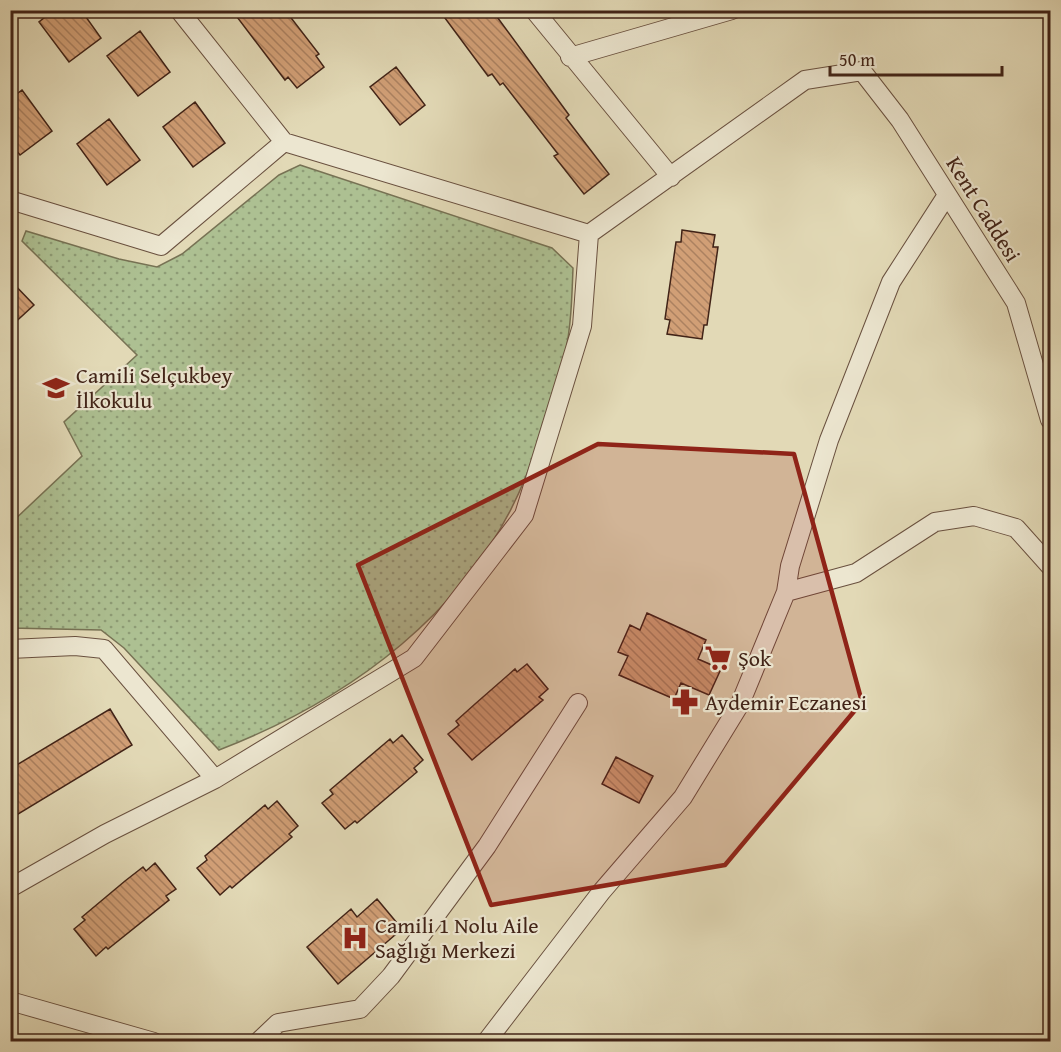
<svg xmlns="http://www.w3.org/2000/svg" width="1061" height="1052" font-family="'Gentium Book Plus',serif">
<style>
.grass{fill:url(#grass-dots);stroke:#777254;stroke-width:1.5}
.building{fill:url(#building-back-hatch);stroke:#412317;stroke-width:1.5}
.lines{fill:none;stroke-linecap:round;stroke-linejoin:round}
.street-casing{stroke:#69503f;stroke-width:20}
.street{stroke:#ece6d0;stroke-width:18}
.marked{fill:#8f2418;fill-opacity:0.2;stroke:#8f2418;stroke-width:4.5;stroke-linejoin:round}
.labels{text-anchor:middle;stroke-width:4.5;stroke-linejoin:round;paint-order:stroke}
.street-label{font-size:22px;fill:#412317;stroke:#ece6d0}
.poi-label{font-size:22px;fill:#412317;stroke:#ece6d0;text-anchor:start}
</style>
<defs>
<pattern id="grass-dots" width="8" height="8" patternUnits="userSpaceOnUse" patternTransform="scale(1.5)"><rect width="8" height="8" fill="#adc092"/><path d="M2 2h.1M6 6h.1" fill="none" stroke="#8e9c76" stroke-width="1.8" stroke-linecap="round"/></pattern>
<pattern id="building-back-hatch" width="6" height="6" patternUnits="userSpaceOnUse" patternTransform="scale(1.5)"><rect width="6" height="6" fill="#d19f76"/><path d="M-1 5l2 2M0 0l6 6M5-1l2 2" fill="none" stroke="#ab8160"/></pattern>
</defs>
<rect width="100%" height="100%" fill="#e2d9b6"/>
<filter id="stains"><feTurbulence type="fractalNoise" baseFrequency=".00333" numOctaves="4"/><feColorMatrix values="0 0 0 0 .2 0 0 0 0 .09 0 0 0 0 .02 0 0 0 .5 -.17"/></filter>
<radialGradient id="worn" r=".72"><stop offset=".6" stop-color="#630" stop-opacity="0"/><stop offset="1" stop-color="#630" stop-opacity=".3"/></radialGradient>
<path class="grass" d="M300,165L552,248L573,268C572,297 571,327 565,355C559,377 551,398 544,420C538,438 534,458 526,476C473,610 349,700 219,750L124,648L101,630L11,628V523L82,456L64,422L137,355L22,241L26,231L119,259L157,267L182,254L279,175Z"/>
<path class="building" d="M54,10H81L101,38L69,62L39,22Z
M246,10H285L319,54L316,56L324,67L297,88L288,77L285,80L237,17Z
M439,10H492L569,115L566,118L609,174L584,194L554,156L558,154L503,83L500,85L492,74L488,76Z
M140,31L170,72L138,96L107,56Z
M396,67L425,105L400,125L370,87Z
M22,90L52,131L20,155L10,143V99Z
M195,102L225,143L193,167L163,127Z
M109,119L140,160L107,185L77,144Z
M682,230L715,235L713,247H718L707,325H704L702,339L667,334L670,320L665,319L676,242H681Z
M10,280L34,305L10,327Z
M647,613L706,640L698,659L721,669L709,695L681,683L674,699L619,675L628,656L618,652L630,625L640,630Z
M527,664L548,689L539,697L543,700L472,760L448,734L459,725L456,721L475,704L515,669L517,672Z
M110,709L132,745L10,819V769Z
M402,735L423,760L414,768L417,772L357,823L355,821L345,829L322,803L333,794L330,790L390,739L393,743Z
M616,757L653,776L639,803L602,784Z
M277,801L298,826L289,834L292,837L232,888L230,886L220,895L197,868L207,860L205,856L251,817L265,805L268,809Z
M155,863L176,889L166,896L169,900L108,949L106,947L96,956L74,929L85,920L82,917L125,881L143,867L146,871Z
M377,899L402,929L338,984L307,947L351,909L357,917Z"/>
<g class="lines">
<g class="street-casing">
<path id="street" d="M179,10L284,142L589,234L805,80L862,71L900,120L1016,303L1050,420
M534,10L671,177
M570,57L732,10
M947,195L891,282L829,440L790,566L786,592L856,573L935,522L974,516L1016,528L1050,566
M10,200L161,246L284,142
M10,649L75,646L104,649L215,779L105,834L10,888
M215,779L414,658L524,515L582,326L589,234
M10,1001L154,1042
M258,1042L278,1023L360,1009L391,976L487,846L578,703
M486,1042L602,891L683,797L740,704L786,592"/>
</g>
<use href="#street" class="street"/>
</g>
<path class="marked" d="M598,444L794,454L862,702L725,865L491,905L358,565Z"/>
<defs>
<g id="school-bare" transform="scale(2.07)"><path d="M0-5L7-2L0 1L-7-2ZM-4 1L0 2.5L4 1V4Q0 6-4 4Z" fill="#8f2418" stroke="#ece6d0" stroke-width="2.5" paint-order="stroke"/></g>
<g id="supermarket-bare" transform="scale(2.07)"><path d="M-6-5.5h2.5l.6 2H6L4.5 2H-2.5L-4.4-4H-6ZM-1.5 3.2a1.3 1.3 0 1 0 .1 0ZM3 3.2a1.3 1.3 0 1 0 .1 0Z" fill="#8f2418" stroke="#ece6d0" stroke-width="2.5" paint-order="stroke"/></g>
<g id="pharmacy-bare" transform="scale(2.07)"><path d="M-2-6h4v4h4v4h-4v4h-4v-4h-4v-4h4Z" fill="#8f2418" stroke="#ece6d0" stroke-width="2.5" paint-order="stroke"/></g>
<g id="hospital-bare" transform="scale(2.07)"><path d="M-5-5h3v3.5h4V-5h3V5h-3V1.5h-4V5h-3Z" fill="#8f2418" stroke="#ece6d0" stroke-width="2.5" paint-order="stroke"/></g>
</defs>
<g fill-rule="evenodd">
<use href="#school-bare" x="56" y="388"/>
<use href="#supermarket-bare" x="718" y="658"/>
<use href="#pharmacy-bare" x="685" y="702"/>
<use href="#hospital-bare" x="355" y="938"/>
</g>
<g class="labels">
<g class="street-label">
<text transform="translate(984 209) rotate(58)" y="8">Kent Caddesi</text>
</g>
<g class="poi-label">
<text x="76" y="383">Camili Selçukbey<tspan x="76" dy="25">İlkokulu</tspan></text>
<text x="738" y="666">Şok</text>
<text x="705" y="710">Aydemir Eczanesi</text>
<text x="375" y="933">Camili 1 Nolu Aile<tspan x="375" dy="25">Sağlığı Merkezi</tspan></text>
</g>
</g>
<rect width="1061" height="1052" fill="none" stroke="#e2d9b6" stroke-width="36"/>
<rect x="12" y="12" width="1037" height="1028" fill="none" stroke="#412317" stroke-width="3"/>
<rect x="18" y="18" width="1025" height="1016" fill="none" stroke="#412317" stroke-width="1.5"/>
<path d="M830 66v9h172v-9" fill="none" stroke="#412317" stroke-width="3"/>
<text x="839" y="66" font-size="18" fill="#412317" stroke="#ece6d0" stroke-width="4.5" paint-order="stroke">50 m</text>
<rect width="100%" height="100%" filter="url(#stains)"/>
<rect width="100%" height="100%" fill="url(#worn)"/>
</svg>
